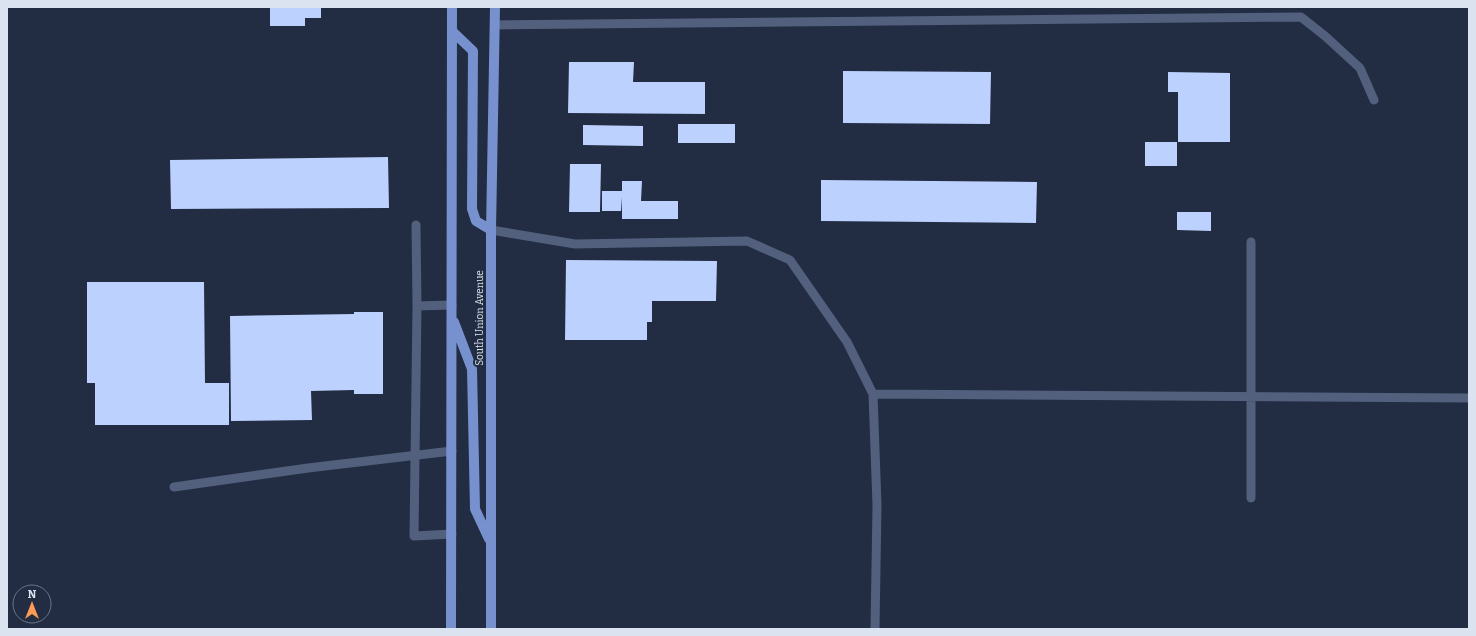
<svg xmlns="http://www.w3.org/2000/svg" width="1476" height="636" font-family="Bitter,serif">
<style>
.building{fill:#bcd1fe}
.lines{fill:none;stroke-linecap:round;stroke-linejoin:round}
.service{stroke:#52607d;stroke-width:9}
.primary{stroke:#7691cd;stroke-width:10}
.labels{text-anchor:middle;stroke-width:4;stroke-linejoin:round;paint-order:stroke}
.street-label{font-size:10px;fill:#dbe3f1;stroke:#222c42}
</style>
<rect width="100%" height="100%" fill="#222c42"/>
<path class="building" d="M270,7L321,8V18H305V26H270Z
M569,62H634L633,82H705V114L568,113Z
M843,71L991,72L990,124L843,123Z
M1168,72L1230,73V142H1178V92H1168Z
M678,124H735V143H678Z
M583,125L643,126V146L583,145Z
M1145,142H1177V166H1145Z
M388,157L389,208L171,209L170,160Z
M570,164H601L600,212H569Z
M821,180L1037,182L1036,223L821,221Z
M622,181H642L641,201H678V219H622V197L621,211H602V191H622Z
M1177,212H1211V231L1177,230Z
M566,260L717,261L716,301H652V322H647V340H565Z
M87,282H204L205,383H229V425H95V383H87Z
M354,312H383V394H354V390L311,391L312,420L231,421L230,316L354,314Z"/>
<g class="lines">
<path class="service" d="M495,25L1301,17L1325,36L1360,68L1374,100
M416,225L417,306L452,305
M491,230L575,244L747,241L790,260L847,342L873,394L877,505L875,629
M417,306L414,536L452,534
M873,394L1469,398
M174,487L308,468L452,451
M1251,498V242"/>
<path class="primary" d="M452,31L473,51L472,209L476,221L491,230
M454,322L472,369L475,509L489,539
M451,629L452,7
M491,629V230L495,7"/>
</g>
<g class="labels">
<g class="street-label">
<text transform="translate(479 318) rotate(-90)" y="4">South Union Avenue</text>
</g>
</g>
<rect width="1476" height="636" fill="none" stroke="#dbe3f1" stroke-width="16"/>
<g transform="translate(32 604)"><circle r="19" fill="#222c42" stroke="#6c7588"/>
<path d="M0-3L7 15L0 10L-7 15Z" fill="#fd9c55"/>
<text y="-6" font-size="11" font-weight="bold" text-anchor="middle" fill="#dbe3f1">N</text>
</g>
</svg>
